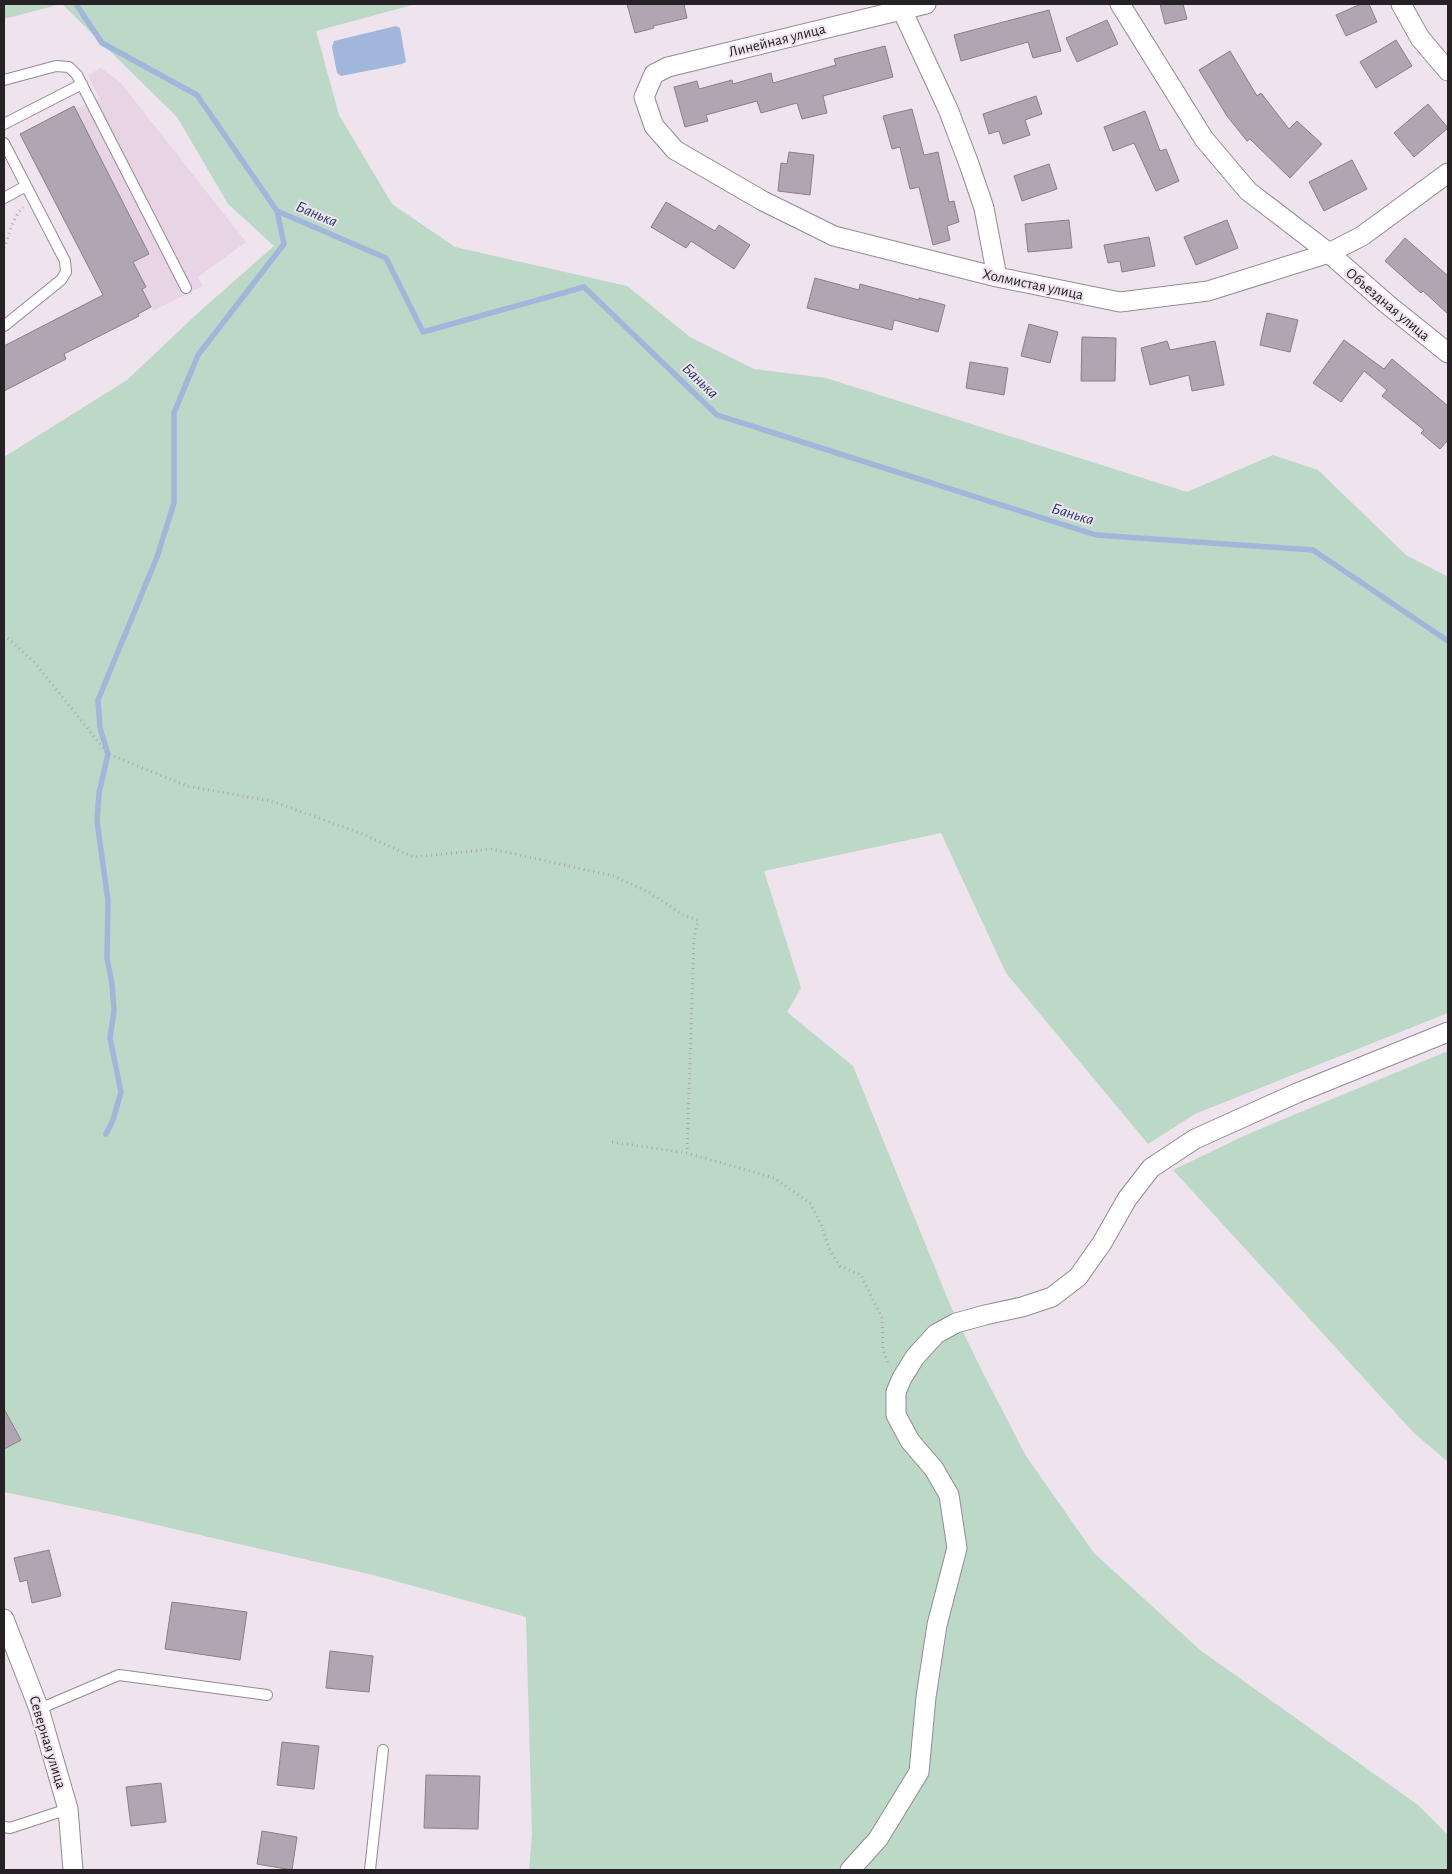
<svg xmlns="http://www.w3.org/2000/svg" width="1452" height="1874" font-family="'Alegreya Sans',sans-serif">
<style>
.built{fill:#e7d5e6}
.green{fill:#bbd9c6}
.water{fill:#a0b7db}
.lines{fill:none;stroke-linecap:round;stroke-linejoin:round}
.stream{stroke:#a0b7db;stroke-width:5.5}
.building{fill:#b0a6b2;stroke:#897f8a}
.service-casing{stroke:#948994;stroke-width:12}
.minor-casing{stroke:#948994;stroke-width:21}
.path{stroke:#afa5ae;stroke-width:3;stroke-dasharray:1 4;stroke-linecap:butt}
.service{stroke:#fff;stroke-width:10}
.minor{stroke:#fff;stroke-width:19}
.labels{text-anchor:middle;stroke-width:4;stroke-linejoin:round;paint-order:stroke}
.street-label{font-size:15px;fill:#252125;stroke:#efe3ee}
.water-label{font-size:16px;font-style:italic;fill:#1c3a67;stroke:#efe3ee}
</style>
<rect width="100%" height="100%" fill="#efe3ee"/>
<path class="built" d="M101,68L120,82L246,242L198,277L203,286L153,311L142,289L146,287L58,114L74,106L76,109L99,98L88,75Z"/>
<path class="green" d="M4,4H61L4,19Z
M62,4H416L316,31L339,115L392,204L455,247L627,286L690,337L754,369L826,378L1187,492L1273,455L1318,470L1406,555L1448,577V1013L1195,1114L1148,1144L1006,973L941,833L764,871L801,988L787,1012L853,1066L951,1307L982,1371L1026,1456L1094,1553L1200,1650L1418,1805L1448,1835V1870H529L532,1835L526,1617L373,1575L114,1515L4,1492V457L127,380L199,312L274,246L228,204L177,117Z
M1448,1051V1462L1414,1433L1173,1170L1248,1134Z"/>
<path class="water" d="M396,26L400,28L406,62L402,64L341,76L337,73L332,47L334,41Z"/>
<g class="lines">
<path class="stream" d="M76,4L102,43L197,95L277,211L386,258L423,332L584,287L717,415L1096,535L1313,550L1448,641
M106,1134L113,1120L121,1092L110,1038L114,1011L112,984L107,958L108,901L97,821L99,793L108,754L100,728L98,700L157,557L174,503V413L198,355L284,244L277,211"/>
</g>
<path class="building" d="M627,4H684L687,18L653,26L654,28L635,33Z
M1160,4H1183L1187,19L1165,24Z
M1361,4H1369L1377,22L1346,36L1336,15Z
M1049,10L1061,51L1033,58L1028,42L961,61L954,35Z
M1107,20L1118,44L1077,62L1066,38Z
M1396,40L1412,66L1376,88L1360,62Z
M885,46L893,77L823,96L827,113L802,119L797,103L761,113L757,101L706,115L708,121L685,127L674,87L697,81L699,89L732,80L733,84L771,73L773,83L836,65L834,59Z
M1230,51L1257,96L1261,93L1289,129L1297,121L1322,144L1290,178L1250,139L1247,141L1227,116L1199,70Z
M1036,96L1042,114L1025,120L1030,135L1003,144L999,131L989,134L983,114Z
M1428,104L1448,128L1414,157L1394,133Z
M74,106L149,254L133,262L146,287L142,289L151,307L138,314L139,316L64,354L66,359L4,391V346L103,295L20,134Z
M912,109L924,155L938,152L949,202L954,201L959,222L947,226L950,240L933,245L919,187L910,189L900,147L892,149L883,116Z
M1145,111L1160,151L1166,149L1179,181L1156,191L1134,143L1113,151L1104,127Z
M789,152L814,155L810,195L778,191L781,163L787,164Z
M1352,160L1367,189L1324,211L1309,182Z
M1049,164L1057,189L1022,201L1014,176Z
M666,202L715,231L719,225L750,245L734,269L691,241L686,248L651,227Z
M1069,220L1072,248L1028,252L1025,224Z
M1227,220L1238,248L1196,265L1184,237Z
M1149,237L1155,266L1122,272L1120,261L1108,263L1104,245Z
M1405,238L1448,276V314L1423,291L1421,293L1385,261Z
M815,278L859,290L860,284L919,300V298L945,305L938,332L894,320L892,330L807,308Z
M1267,313L1298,320L1290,352L1260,345Z
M1029,324L1058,332L1050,363L1021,356Z
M1082,337L1116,338L1115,381H1081Z
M1344,340L1384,369L1392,359L1448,406V440L1440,449L1421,433L1424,430L1382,396L1387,390L1364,371L1341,402L1313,383Z
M1167,341L1170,350L1215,341L1224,385L1192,391L1189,375L1150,385L1141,348Z
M970,362L1008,368L1004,395L966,388Z
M4,1409L21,1440L4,1449Z
M49,1550L61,1596L32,1603L27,1580L20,1582L14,1558Z
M172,1602L247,1612L240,1660L165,1649Z
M330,1651L373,1656L369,1692L326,1688Z
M282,1742L319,1746L314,1789L277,1785Z
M426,1775L480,1776L478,1829L424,1828Z
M161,1783L166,1822L131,1826L126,1787Z
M262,1831L297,1837L292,1870L257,1864Z"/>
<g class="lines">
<g class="service-casing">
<path id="service" d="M4,80L56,66L69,67L77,75L186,288
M4,124L82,84
M4,143L65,261L66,272L61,280L4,326
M4,198L26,186
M39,1709L119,1675L267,1695
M4,1827L10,1828L68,1809
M370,1870L383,1750"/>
</g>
<g class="minor-casing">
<path id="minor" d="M926,4L668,67L654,74L644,97L654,126L675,150L763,201L834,236L997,277L1120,302L1208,291L1329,253L1362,236L1448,173
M1120,4L1204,139L1248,191L1329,253L1387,304L1448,353
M1401,4L1420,38L1448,71
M902,10L948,109L969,164L984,208L997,277
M4,1619L39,1709L68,1809L73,1870
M850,1870L878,1839L919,1772L926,1697L937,1625L957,1548L949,1495L934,1469L910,1441L896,1415V1392L902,1378L915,1357L936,1334L956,1323L985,1315L1022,1307L1052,1297L1078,1277L1102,1243L1127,1199L1151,1168L1195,1139L1297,1093L1448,1032"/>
</g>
<path class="path" d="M4,248C9,235 13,217 23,207
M4,635L35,663L108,754L187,786L271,801L358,832L413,857L492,849L614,876L650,893L683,915L698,920L694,939L687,1153
M612,1142L687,1153L774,1178L810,1203L821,1224L830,1251L840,1266L861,1275L882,1318L883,1350L889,1366"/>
<use href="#service" class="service"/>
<use href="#minor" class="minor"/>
</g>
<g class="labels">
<g class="street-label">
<text transform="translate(777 40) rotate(-14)" y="5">Линейная улица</text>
<text transform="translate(1033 284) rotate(12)" y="5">Холмистая улица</text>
<text transform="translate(1388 304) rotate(40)" y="5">Объездная улица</text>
<text transform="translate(48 1742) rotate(73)" y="5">Северная улица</text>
</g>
<g class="water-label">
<text transform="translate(317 213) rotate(23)" y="6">Банька</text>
<text transform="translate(701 380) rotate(44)" y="6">Банька</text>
<text transform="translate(1073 513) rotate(17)" y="6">Банька</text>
</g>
</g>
<rect width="1452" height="1874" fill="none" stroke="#252125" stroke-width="10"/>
</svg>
